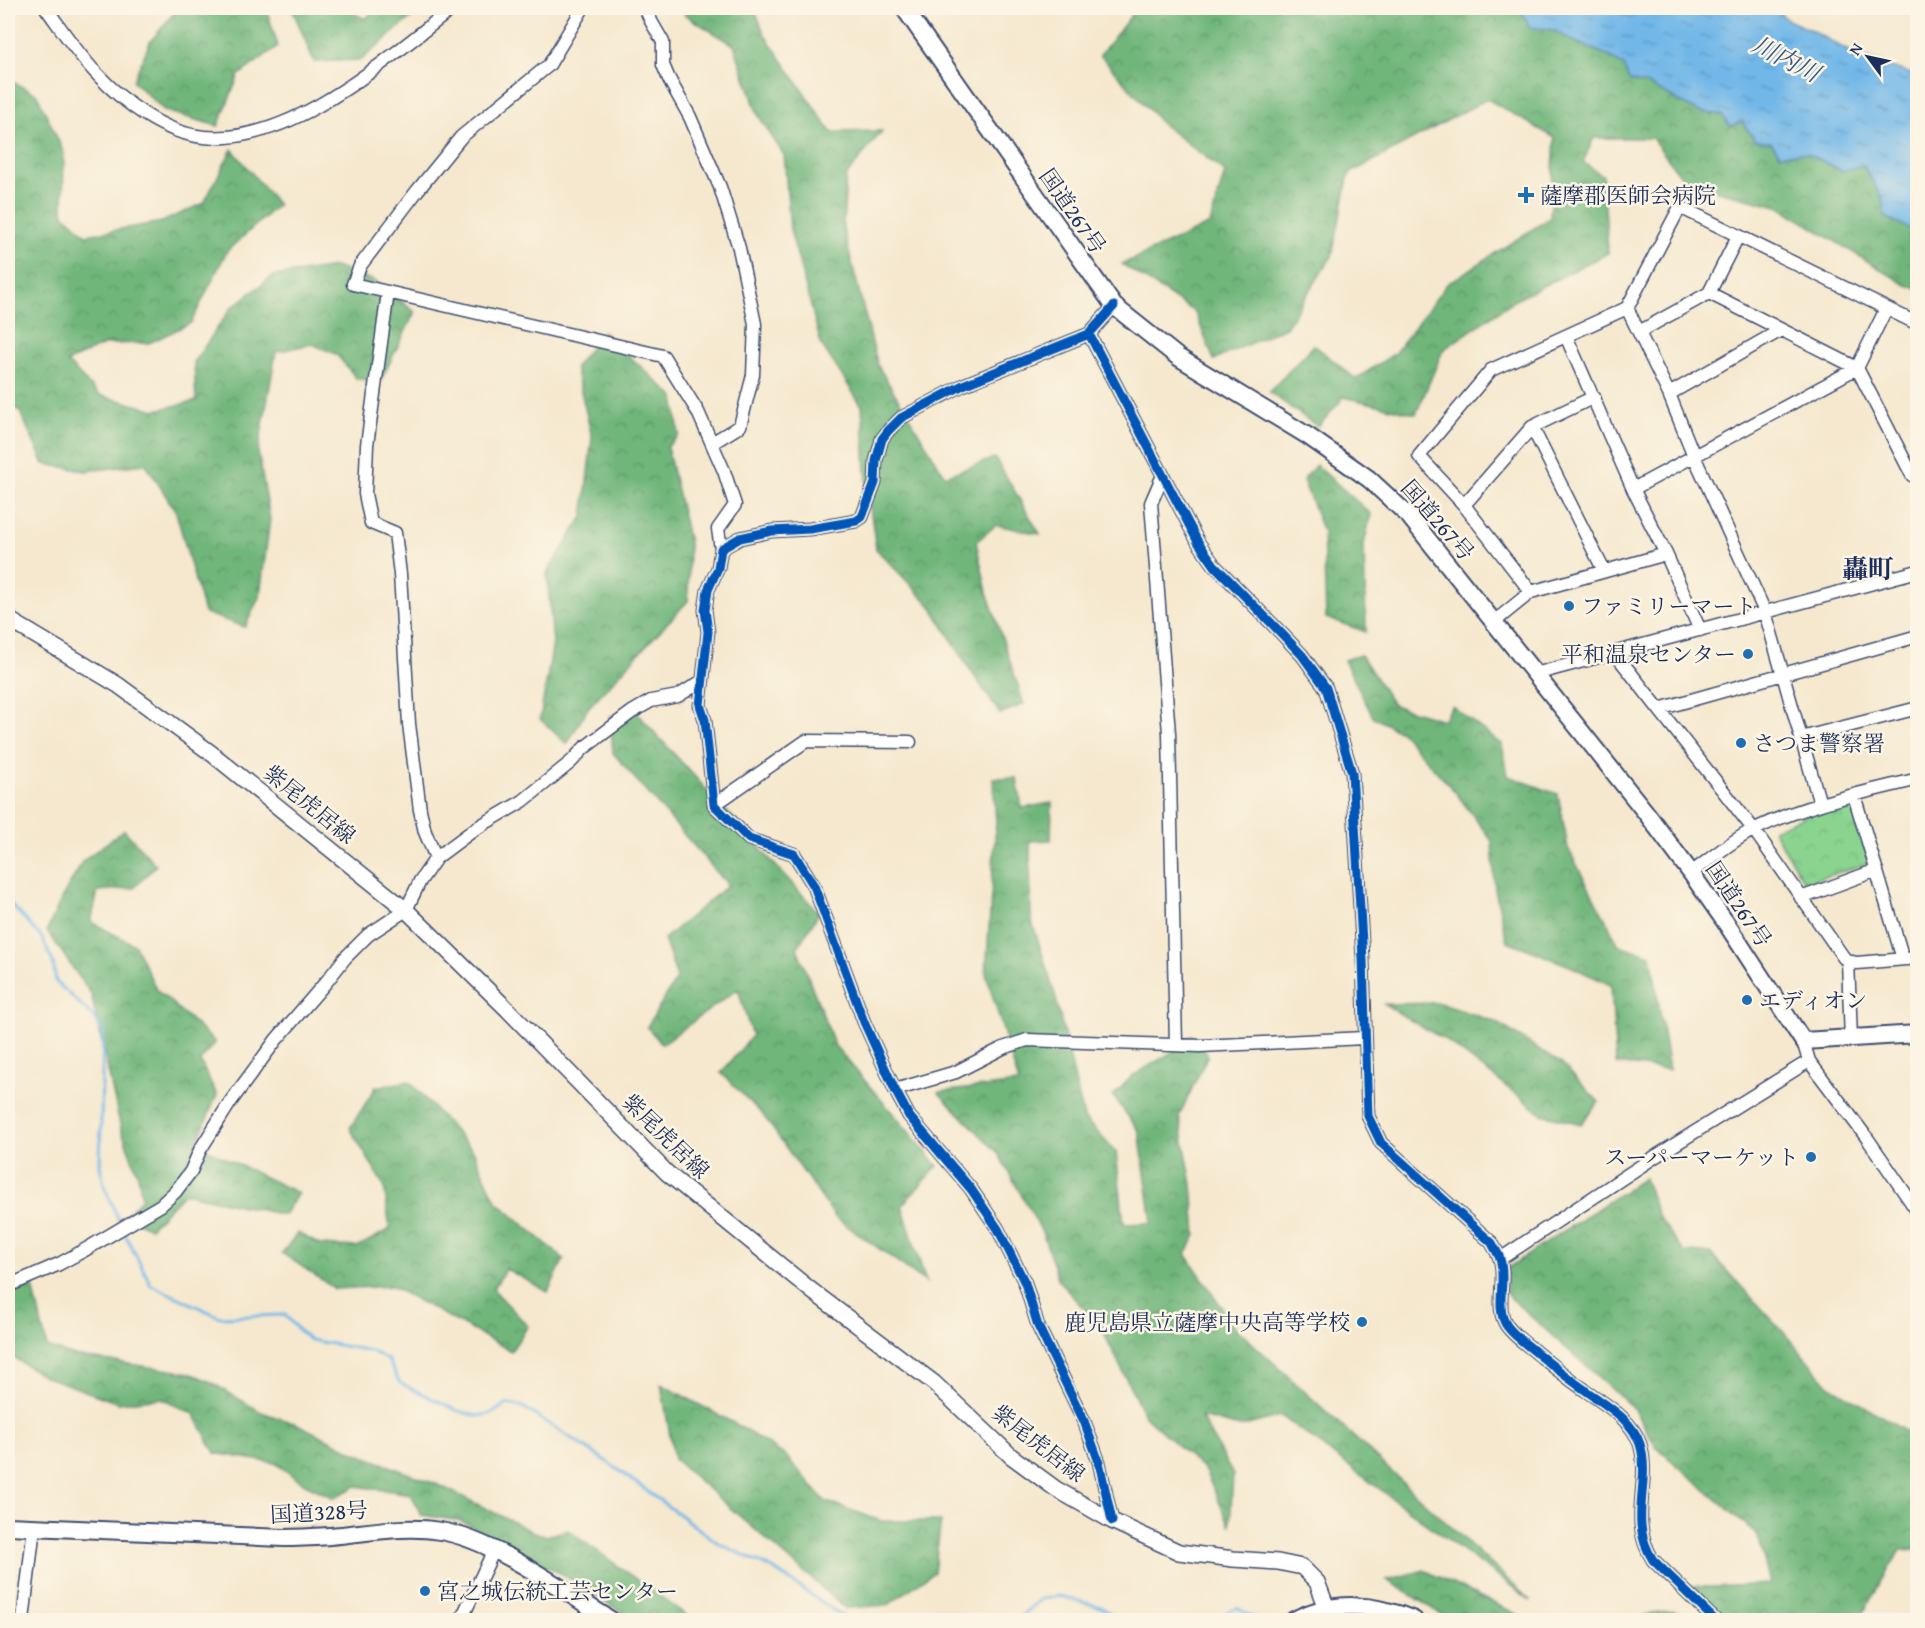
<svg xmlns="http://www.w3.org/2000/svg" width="1925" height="1628" font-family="'Gentium Book Plus','Noto Serif JP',serif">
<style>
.forest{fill:url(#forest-crowns);stroke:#46726c;stroke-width:1.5}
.park{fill:url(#park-crowns);stroke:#538277;stroke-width:1.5}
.water{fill:url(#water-ripples);stroke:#4673a3;stroke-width:1.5}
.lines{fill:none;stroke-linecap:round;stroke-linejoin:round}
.stream{stroke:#71b7e8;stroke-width:3}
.minor-casing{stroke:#3c4b6f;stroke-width:15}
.major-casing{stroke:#3c4b6f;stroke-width:18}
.highway-casing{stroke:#3c4b6f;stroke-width:20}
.minor{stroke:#fff;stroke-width:12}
.major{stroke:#fff;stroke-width:15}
.highway{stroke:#fff;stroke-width:16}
.cycleway-casing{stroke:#fcf5e5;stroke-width:13}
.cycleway{stroke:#0057b8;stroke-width:9}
.poi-dot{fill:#1f6fb2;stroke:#fcf5e5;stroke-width:2}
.labels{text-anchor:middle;stroke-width:5;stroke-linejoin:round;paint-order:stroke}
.poi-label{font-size:22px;fill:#1b2f5e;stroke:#fcf5e5;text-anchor:start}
.street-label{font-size:22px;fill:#1b2f5e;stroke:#fcf5e5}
.water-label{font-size:24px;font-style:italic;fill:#355887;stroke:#fcf5e5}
.quarter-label{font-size:26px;font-weight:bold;fill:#1b2f5e;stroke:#fcf5e5}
</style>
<defs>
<pattern id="forest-crowns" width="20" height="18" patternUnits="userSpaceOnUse" patternTransform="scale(1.5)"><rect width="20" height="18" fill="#70b67a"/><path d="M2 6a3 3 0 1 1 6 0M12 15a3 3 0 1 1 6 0" fill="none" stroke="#5b9467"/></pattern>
<pattern id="park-crowns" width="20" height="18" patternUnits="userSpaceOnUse" patternTransform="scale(1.5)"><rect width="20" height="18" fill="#8bd490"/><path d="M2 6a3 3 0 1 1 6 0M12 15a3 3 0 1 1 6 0" fill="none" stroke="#77b67f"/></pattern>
<pattern id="water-ripples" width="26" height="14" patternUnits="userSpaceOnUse" patternTransform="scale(1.5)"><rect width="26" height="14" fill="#71b7e8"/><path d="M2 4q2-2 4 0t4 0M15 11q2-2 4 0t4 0" fill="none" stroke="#5c95bf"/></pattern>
</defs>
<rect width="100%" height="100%" fill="#fcf5e5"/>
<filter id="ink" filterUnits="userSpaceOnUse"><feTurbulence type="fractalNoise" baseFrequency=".0167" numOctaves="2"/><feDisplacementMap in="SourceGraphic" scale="12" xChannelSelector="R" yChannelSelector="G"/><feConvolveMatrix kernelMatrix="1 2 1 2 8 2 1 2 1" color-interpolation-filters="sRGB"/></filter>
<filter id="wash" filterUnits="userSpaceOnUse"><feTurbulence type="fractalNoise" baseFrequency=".008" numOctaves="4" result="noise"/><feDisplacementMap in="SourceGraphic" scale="24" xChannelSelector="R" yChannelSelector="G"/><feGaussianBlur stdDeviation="1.35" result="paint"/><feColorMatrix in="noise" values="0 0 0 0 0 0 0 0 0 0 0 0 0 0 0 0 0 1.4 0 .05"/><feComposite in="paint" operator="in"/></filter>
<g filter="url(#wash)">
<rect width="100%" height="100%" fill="#f5e8ce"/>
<path class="forest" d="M178,8H266L278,46L239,75L218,126L165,111L133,81L150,42Z
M292,8H345L365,19L377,8H427L407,21L361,60L314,62Z
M681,8H754L765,35L831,132L882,131L846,176L843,228L878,366L945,476L995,458L1040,534L996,525L976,542L987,592L1024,704L1000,714L967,665L931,606L876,549L867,486L862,406L821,344L790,229L784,155L758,115L734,45L685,15Z
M1137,8H1503L1522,11L1529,27L1553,30L1573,41L1607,55L1624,66L1629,81L1649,85L1699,112L1722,115L1742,122L1755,140L1771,142L1780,154L1806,153L1842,171L1863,165L1882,198L1885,217L1917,232V288L1906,285L1778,206L1686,183L1652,138H1594L1583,162L1603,176L1608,253L1515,300L1443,350L1416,414L1344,397L1318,427L1269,392L1314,345L1356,379L1394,354L1447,284L1550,218L1555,138L1487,99L1349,174L1332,256L1286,327L1214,360L1195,312L1122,264L1210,224L1225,172L1163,125L1100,55Z
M8,80L37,94L64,153L63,213L86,235L162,222L204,203L232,149L278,205L227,251L191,323L149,343L106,344L67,362L99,395L156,410L196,401L194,362L231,308L273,276L335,267L377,282L415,312L381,380L357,379L336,354L312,344L276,352L258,452L270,519L260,595L245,627L204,613L176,512L146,464L86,471L44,464L19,410L8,404Z
M603,332L674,397L679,435L667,447L689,542L688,601L588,708L567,744L540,719L553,643L547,573L583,517L592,437L575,367Z
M1316,465L1371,514L1364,544L1366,632L1326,618L1323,532L1303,480Z
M1361,655L1393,705L1443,720L1452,706L1502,745L1508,776L1558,794L1568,848L1619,945L1651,955L1669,1070L1616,1064L1611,985L1570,966L1507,941L1495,890L1492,841L1456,793L1401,732L1373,717L1344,660Z
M634,710L819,913L797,948L835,1046L938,1166L902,1205L926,1282L836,1218L763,1115L721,1073L752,1036L738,989L662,1044L647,1027L677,978L664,939L728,885L613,753L610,716Z
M993,778H1017L1022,808L1052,803L1051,840L1030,841L1031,918L1055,995L1084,1118L1116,1152L1124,1224L1152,1223L1139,1131L1113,1096L1131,1077L1174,1051L1192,1035L1208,1055L1179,1116L1192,1184L1196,1235L1186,1254L1235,1327L1531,1601L1281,1416L1240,1427L1201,1417L1233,1475L1230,1526L1205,1471L1144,1415L1102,1329L1059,1281L1043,1234L998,1153L938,1092L1019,1083L986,974L996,822Z
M124,830L156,865L134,888L98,891L91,922L135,945L156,989L215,1042L200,1061L217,1095L196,1144L298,1193L284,1215L184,1193L150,1228L126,1216L142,1198L138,1175L121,1129L91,994L47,931L61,899L84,860Z
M1439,1003L1496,1022L1562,1064L1599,1102L1581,1124L1542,1114L1444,1039L1415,1023L1384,1004Z
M409,1081L474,1152L496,1201L564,1259L548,1292L506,1269L493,1289L528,1326L511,1351L391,1286L335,1289L282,1253L298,1233L320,1245L358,1247L390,1229L384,1186L350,1128L376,1087Z
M1644,1178L1658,1216L1684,1252L1710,1253L1779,1327L1829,1385L1900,1427L1917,1442V1549L1900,1550L1859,1620H1727L1686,1586L1710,1587L1770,1584L1758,1535L1656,1447L1634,1409L1506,1294V1269Z
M8,1280L32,1282L47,1347L75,1356L190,1373L209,1381L261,1412L297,1424L356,1453L441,1486L529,1530L546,1536L568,1530L693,1620H634L571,1579L461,1521L421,1515L411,1494L356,1486L334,1498L305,1484L275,1463L215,1453L194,1414L161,1398L118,1403L44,1376L9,1355L8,1351Z
M661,1384L739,1426L786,1456L825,1501L881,1521H941L934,1572L888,1605L845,1608L674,1459Z
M1424,1570L1529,1620H1450L1387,1580Z
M1675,1611L1686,1620H1635L1652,1614Z"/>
<path class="park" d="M1852,802L1869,863L1805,883L1773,830L1824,808Z"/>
<path class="water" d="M1503,8H1774L1788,20L1811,30L1852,53L1911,74L1918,78L1917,232L1885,217L1882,198L1863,165L1842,171L1807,153L1780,154L1771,142L1755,140L1742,122L1730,126L1722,115L1699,112L1649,85L1629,81L1624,66L1607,55L1573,41L1553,30L1529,27L1522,11Z"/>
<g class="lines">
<path class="stream" d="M8,901L42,938L53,962L56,982L92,1015L103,1031L100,1166L105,1188L121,1226
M124,1232L151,1285L220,1317L285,1315L298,1330L310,1340L371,1351L388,1360L400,1383L458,1411L477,1416L490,1414L508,1404L523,1407L606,1461L718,1543L773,1569L848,1620
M1016,1620L1041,1599L1060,1596L1101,1607L1120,1620
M1217,1620L1226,1613L1237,1608L1255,1618"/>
</g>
</g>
<g filter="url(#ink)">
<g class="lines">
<g class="minor-casing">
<path id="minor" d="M46,8C62,30 77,53 96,73C123,102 163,133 204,137C293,145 386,59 453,8
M583,8L549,65L461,137L417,191L360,266L353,284L663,356L698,412L724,471L735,505L718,529L721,549
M645,8L652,23L663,42V65L669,79L690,117L720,187L739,248L755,324L753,375L740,426L712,443
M388,292L367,445L365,494L371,523L395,533L400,574L409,724L420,810L425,832L436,858
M1709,293L1857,368L1912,475L1918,473
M1627,308L1669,394L1694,456L1765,612L1820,804
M1639,332L1709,293L1738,236
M1089,334L1198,542L1215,566L1283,635L1302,655L1326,688L1352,773L1363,959L1368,1116L1381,1143L1492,1243C1494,1248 1499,1254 1500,1259C1507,1280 1494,1308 1507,1326C1515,1337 1528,1345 1538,1354C1553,1366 1569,1379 1585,1390C1604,1404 1632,1419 1640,1444C1652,1484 1627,1520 1653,1560L1715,1620
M1566,336L1633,489L1666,554L1700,630
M1669,394L1781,330
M1532,427L1604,571
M1163,475L1151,503L1169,733L1176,1045
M1633,489L1857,368L1886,309
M1464,505L1532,427L1594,397
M1531,592L1464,505L1419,456L1491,370L1627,308L1680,207L1918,324
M1494,622L1531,592L1666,554
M1614,652L1754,830L1844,958L1848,961L1857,963L1918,958
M1535,674L1918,571
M1659,709L1918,636
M1801,738L1918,708
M1854,795L1903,959
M714,805L806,741L910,742
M1691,873C1712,858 1732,840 1755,829C1806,804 1863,793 1918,779
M1801,898L1877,870
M1848,961L1851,1039
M1803,1041L1809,1061L1867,1138L1918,1212
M895,1090L956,1072L1003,1048L1027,1040L1200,1046L1364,1038
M1500,1259L1653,1158L1809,1061
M8,1286L59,1264L83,1251L161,1205L176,1191L191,1171L200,1150L231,1101L276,1040L327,981L345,958L368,935L406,910L420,881L436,858L475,829L523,801L571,762L584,748L632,712L651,701L678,696L702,681
M1112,1521L1099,1462L1084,1421L1038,1326L1025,1283L998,1229L971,1189L909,1116L895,1090L864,1022L814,886L794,854L749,839L714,805L705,720L700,705L708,632L705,610L708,590L718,568L721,549L740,538L772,531L810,529L856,521L862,517L875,483L876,461L882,439L888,431L901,418L963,385L1089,334L1114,306
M23,1620L34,1527
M461,1620L494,1550"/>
</g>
<g class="major-casing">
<path id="major" d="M8,619L118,685L211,753L406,910L507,1009L667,1173L812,1291L934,1383L1011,1456L1056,1489L1112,1521L1179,1552L1233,1559L1278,1562L1302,1567L1317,1582L1327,1608"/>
</g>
<g class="highway-casing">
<path id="highway" d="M904,8L1114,306L1178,357L1308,436L1369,479L1409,516L1647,814L1691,873L1726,923L1803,1041L1918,1034
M8,1526L284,1538C299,1538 315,1537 330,1536C367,1533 404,1525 440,1531C493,1539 565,1592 611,1620
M1294,1620C1333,1600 1375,1603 1414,1620"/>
</g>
<use href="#minor" class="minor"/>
<use href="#major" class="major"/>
<use href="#highway" class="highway"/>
<g class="cycleway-casing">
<path id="cycleway" d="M1089,334L1198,542L1215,566L1283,635L1302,655L1326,688L1352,773L1363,959L1368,1116L1381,1143L1492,1243C1494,1248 1499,1254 1500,1259C1507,1280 1494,1308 1507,1326C1515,1337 1528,1345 1538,1354C1553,1366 1569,1379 1585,1390C1604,1404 1632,1419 1640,1444C1652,1484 1627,1520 1653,1560L1715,1620
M1112,1521L1099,1462L1084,1421L1038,1326L1025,1283L998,1229L971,1189L909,1116L895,1090L864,1022L814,886L794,854L749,839L714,805L705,720L700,705L708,632L705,610L708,590L718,568L721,549L740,538L772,531L810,529L856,521L862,517L875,483L876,461L882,439L888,431L901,418L963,385L1089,334L1114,306"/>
</g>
<use href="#cycleway" class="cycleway"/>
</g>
</g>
<g class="poi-dot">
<path d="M1523 186h6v6h6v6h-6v6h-6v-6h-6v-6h6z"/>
<circle cx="1569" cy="606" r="6"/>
<circle cx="1748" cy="654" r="6"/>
<circle cx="1741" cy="743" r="6"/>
<circle cx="1747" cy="1000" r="6"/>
<circle cx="1811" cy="1157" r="6"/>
<circle cx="1362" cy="1322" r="6"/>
<circle cx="425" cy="1591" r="6"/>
</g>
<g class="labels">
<g class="poi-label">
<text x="1540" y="203">薩摩郡医師会病院</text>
<text x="1581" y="614">ファミリーマート</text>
<text x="1736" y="662" text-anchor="end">平和温泉センター</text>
<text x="1753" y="751">さつま警察署</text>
<text x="1759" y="1008">エディオン</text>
<text x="1799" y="1165" text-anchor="end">スーパーマーケット</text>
<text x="1350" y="1330" text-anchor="end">鹿児島県立薩摩中央高等学校</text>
<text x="437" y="1599">宮之城伝統工芸センター</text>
</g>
<g class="street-label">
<text transform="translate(1073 211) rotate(55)" y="8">国道267号</text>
<text transform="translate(1438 520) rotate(49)" y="8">国道267号</text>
<text transform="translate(310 804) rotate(39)" y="8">紫尾虎居線</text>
<text transform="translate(1739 904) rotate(56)" y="8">国道267号</text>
<text transform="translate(666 1136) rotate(44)" y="8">紫尾虎居線</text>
<text transform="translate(1039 1443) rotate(38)" y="8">紫尾虎居線</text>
<text transform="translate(319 1512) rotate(-3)" y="8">国道328号</text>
</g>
<g class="water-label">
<text transform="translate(1786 59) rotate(27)" y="8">川内川</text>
</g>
<g class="quarter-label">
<text x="1868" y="578">轟町</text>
</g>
</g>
<rect width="1925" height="1628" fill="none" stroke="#fcf5e5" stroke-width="30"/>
<g transform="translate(1868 57) rotate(303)" stroke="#fcf5e5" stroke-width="4.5" paint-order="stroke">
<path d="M0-4.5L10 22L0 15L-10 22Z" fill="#1b2f5e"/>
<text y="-9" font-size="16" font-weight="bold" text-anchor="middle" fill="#1b2f5e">N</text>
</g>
</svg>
